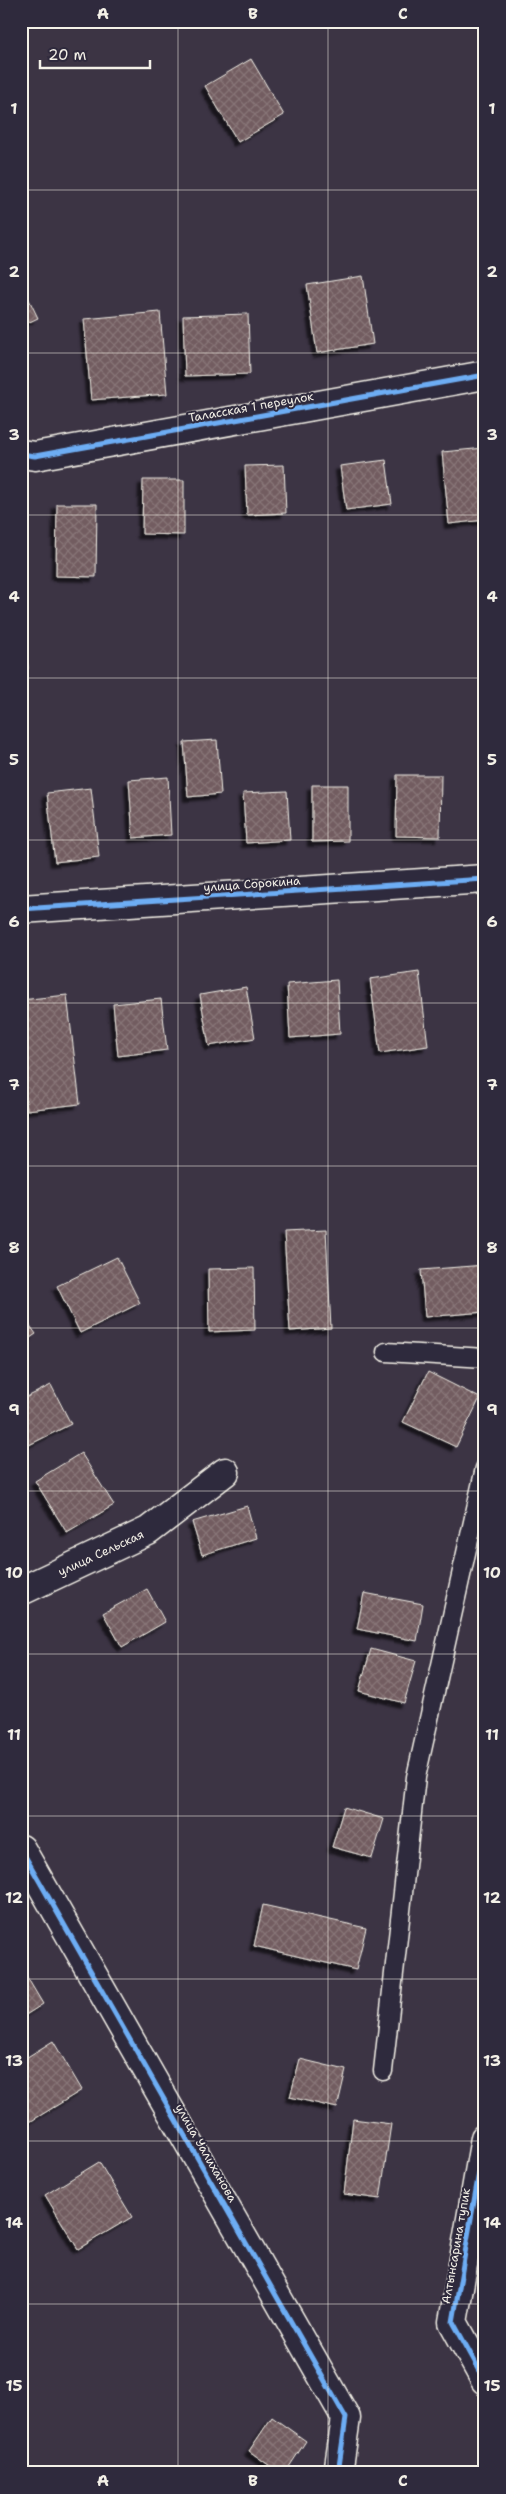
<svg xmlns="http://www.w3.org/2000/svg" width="506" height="2494" font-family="'Shantell Sans',sans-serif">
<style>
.building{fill:url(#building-cross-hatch);stroke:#f4f1e8;filter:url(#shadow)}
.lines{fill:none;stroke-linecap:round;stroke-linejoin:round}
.service-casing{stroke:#f4f1e8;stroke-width:21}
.minor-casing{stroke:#f4f1e8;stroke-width:31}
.service{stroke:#2f2a3d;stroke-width:18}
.minor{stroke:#2f2a3d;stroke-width:28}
.cycleway-casing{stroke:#2f2a3d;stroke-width:8}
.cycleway{stroke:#6dadf4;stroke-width:5}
.grid{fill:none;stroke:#f4f1e8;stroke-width:1;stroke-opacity:0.55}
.labels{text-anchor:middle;stroke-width:4;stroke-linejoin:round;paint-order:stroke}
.street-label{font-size:12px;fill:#f4f1e8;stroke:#2f2a3d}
.neatline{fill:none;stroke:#f4f1e8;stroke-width:2}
.grid-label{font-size:16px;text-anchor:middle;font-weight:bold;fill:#f4f1e8}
</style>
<defs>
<pattern id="building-cross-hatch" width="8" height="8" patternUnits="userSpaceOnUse" patternTransform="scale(1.25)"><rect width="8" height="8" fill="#725c60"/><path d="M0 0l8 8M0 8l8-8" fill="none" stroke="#877477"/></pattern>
<filter id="shadow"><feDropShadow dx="-4.5" dy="4.5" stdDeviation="1" flood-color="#0009"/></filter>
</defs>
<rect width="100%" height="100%" fill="#3c3444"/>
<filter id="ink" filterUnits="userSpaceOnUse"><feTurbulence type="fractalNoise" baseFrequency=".02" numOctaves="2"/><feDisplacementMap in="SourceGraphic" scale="10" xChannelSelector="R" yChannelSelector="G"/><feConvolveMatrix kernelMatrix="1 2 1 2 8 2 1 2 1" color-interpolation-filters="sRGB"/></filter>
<g filter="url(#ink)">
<path class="building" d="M251,59L284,115L238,142L205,86Z
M363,276L373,344L317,353L307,285Z
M21,283L38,318L21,326Z
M160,312L167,394L91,400L84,319Z
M248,314L250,374L185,376L183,316Z
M485,448V520L449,524L442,452Z
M386,460L392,504L346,510L340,466Z
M284,465L286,513L247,515L245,466Z
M143,480H184V535L142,534Z
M57,504H97L96,577L56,576Z
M21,579L28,669H21Z
M217,740L221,794L188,797L184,742Z
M397,775H441L440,837L396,836Z
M168,777L171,835L133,838L129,780Z
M312,785H348V841L312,842Z
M91,788L99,857L55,862L47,793Z
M287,791L290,840L246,843L243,793Z
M419,972L428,1046L380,1053L370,979Z
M337,980L340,1034L290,1038L287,984Z
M246,987L255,1038L209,1046L200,995Z
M67,995L80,1104L27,1110L21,1058V1000Z
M161,999L167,1050L118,1056L113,1004Z
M326,1230L331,1328L290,1331L284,1232Z
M117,1257L140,1303L80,1333L57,1286Z
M485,1265V1312L425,1317L421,1270Z
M254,1268L255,1330L209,1332L208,1269Z
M21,1313L36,1334L21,1344Z
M428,1372L480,1398L456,1447L403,1422Z
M51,1385L71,1424L21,1449V1400Z
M81,1453L114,1505L67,1533L35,1481Z
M247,1506L256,1538L202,1555L192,1522Z
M147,1589L165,1622L122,1647L103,1613Z
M364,1593L423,1604L417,1641L357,1629Z
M371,1649L416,1661L404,1703L359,1691Z
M344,1807L384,1819L372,1858L332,1847Z
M263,1905L366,1928L356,1970L254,1946Z
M21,1967L43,2004L21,2018Z
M53,2041L82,2090L28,2123L21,2112V2061Z
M300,2059L346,2070L337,2108L290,2097Z
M353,2119L391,2124L380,2199L344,2194Z
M99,2162L132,2217L78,2249L45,2195Z
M272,2417L306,2441L285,2473H280L249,2451Z"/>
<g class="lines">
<g class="service-casing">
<path id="service" d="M386,1352L485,1358
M383,2071L416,1777L485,1468"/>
</g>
<g class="minor-casing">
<path id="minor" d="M21,454L35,456L485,375
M21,909L485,879
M21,1591L148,1531L225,1472
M21,1849L346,2418L338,2473
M485,2138L453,2322L485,2380"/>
</g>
<use href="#service" class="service"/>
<use href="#minor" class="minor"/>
<g class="cycleway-casing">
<path id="cycleway" d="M21,454L35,456L485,375
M21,909L485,879
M21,1849L346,2418L338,2473
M485,2138L453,2322L485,2380"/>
</g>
<use href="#cycleway" class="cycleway"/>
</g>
</g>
<path class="grid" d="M178,21V2473M328,21V2473M21,190H485M21,353H485M21,515H485M21,678H485M21,840H485M21,1003H485M21,1166H485M21,1328H485M21,1491H485M21,1654H485M21,1816H485M21,1979H485M21,2141H485M21,2304H485"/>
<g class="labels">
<g class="street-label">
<text transform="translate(251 407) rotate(-10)" y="4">Таласская 1 переулок</text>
<text transform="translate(252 884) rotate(-4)" y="4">улица Сорокина</text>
<text transform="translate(101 1553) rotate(-25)" y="4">улица Сельская</text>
<text transform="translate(206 2153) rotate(60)" y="4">улица Уалиханова</text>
<text transform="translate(456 2246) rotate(-80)" y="4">Алтынсарина тупик</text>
</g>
</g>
<rect width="506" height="2494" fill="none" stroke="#2f2a3d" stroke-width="55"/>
<path d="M40 60v8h110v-8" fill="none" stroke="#f4f1e8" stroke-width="2.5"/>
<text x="48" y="60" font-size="15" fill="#f4f1e8" stroke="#2f2a3d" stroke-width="4" paint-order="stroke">20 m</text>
<rect x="28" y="28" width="450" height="2438" class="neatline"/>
<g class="grid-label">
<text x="103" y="19">A</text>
<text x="253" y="19">B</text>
<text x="403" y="19">C</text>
<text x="14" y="114">1</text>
<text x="492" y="114">1</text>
<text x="14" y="277">2</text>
<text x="492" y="277">2</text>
<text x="14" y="440">3</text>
<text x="492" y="440">3</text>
<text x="14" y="602">4</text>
<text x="492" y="602">4</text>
<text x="14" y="765">5</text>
<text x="492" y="765">5</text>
<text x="14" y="927">6</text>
<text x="492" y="927">6</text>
<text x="14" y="1090">7</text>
<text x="492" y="1090">7</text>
<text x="14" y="1253">8</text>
<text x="492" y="1253">8</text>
<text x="14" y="1415">9</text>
<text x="492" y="1415">9</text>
<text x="14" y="1578">10</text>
<text x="492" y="1578">10</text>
<text x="14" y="1740">11</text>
<text x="492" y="1740">11</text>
<text x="14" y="1903">12</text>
<text x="492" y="1903">12</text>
<text x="14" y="2066">13</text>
<text x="492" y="2066">13</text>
<text x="14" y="2228">14</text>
<text x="492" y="2228">14</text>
<text x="14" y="2391">15</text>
<text x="492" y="2391">15</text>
<text x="103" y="2486">A</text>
<text x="253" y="2486">B</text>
<text x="403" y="2486">C</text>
</g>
</svg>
